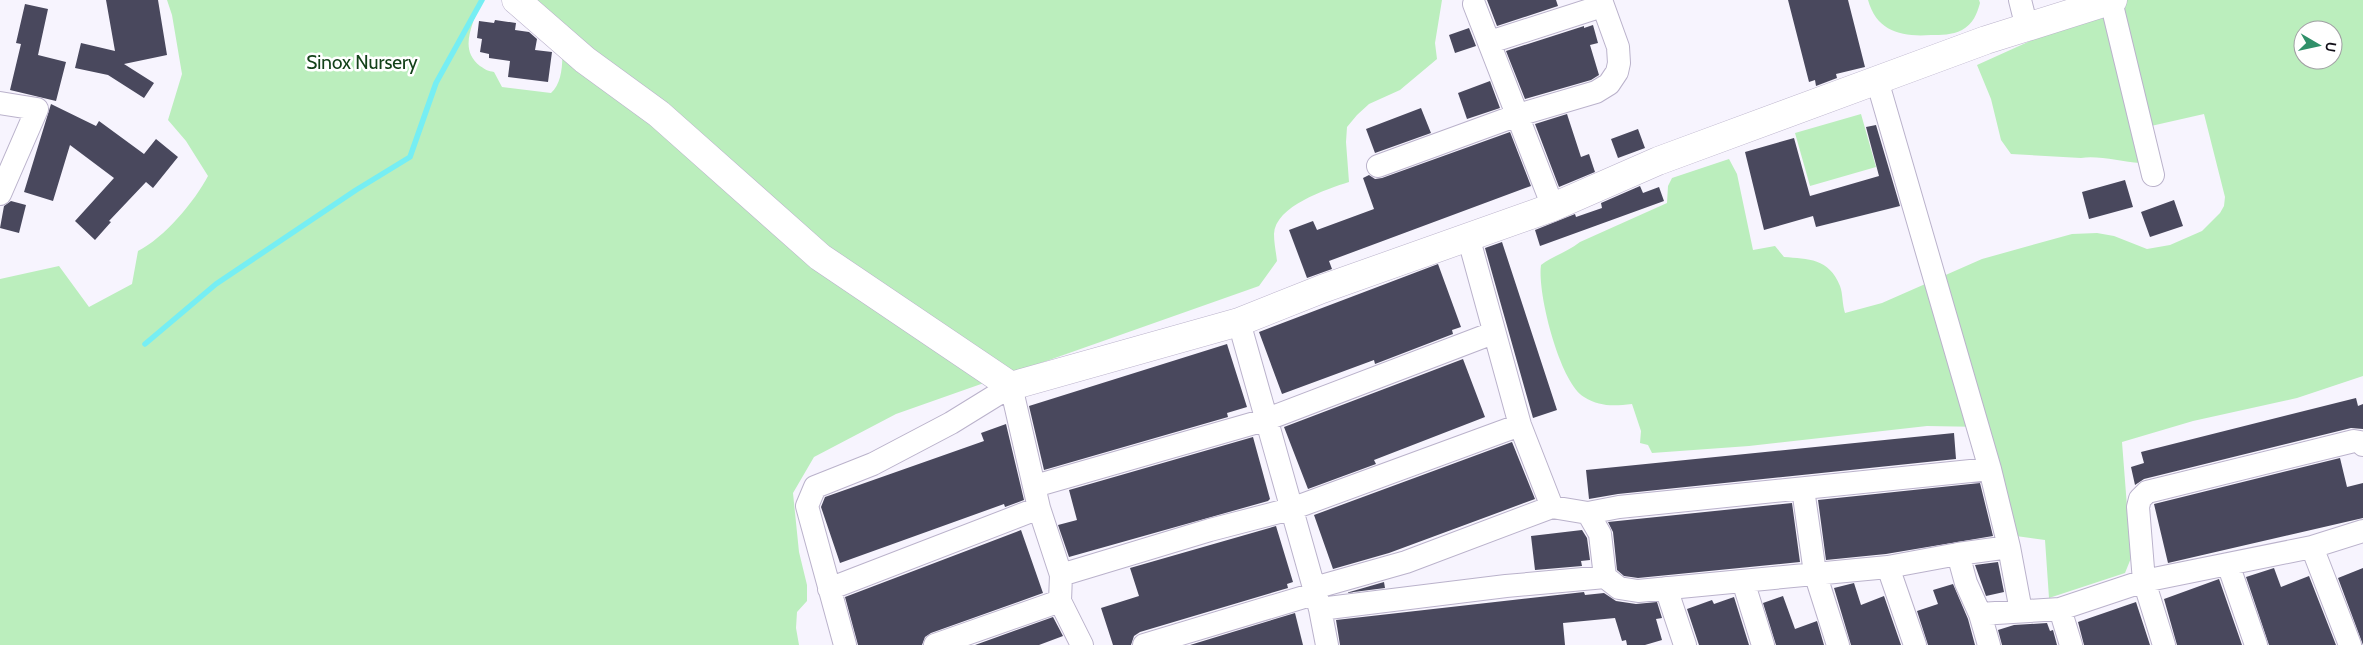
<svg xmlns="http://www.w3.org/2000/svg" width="2363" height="645" font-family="Cabin,sans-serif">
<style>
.green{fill:#bbeebd;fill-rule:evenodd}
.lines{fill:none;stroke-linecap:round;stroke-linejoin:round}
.stream{stroke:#76eef3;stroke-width:5.5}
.building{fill:#49485d}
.minor-casing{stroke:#bab2cb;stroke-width:24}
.tertiary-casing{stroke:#bab2cb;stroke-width:29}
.minor{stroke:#fff;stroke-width:22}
.tertiary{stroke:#fff;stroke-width:28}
.labels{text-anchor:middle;stroke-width:5;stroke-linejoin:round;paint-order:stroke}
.park-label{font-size:19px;fill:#134119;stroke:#fff}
</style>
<rect width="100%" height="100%" fill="#f7f4fe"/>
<path class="green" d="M167,0H480C475,23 457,48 480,66C486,70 488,71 494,72L502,87L551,93C562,84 563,63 562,49L504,0H1442L1435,43L1437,59L1400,90L1369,104L1357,115L1347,127L1346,142L1349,182C1327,189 1275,206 1274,234C1274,243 1276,252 1277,261L1259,286L896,414L814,457L793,493L799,552L807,585V601L797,612L796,628L799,645H0V279L59,266L89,307L132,284L138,251C164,238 195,201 208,176L186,141L168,120L182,74L172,15Z
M1868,0H1979L1980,3C1977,14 1973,24 1962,30C1952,35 1941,35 1931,35C1902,37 1877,32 1868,0Z
M2073,0H2363V376L2297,398L2193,421L2122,442L2131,558L2125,573L2049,598L2045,540L2016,536L1984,427L1927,426L1749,446L1652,453L1648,445L1640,443L1641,431L1632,404C1614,406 1600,407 1584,397C1560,383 1537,293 1541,265C1553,256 1567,252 1580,242L1667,203L1668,186L1672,178L1729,159L1737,174L1753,250L1775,246L1784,257C1808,259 1829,258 1840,286C1843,294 1842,304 1845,313L1882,303L1982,259L2072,234L2097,233L2114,236L2147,249L2170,245L2202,231L2220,213L2224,206L2225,197L2204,114L2151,126L2140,163C2122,162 2098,155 2081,158L2011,154L2001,140L1991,99L1977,65L2072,22ZM2303,30H2333V60H2303Z
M1861,114L1876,167L1810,186L1795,133Z"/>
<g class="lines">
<path class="stream" d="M145,344L216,284L356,190L410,157L436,83L482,0"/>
</g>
<path class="building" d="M106,0H158L167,55L124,64L154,83L144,98L108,75L75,68L81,43L115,51Z
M1487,0H1556L1558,6L1497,26Z
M1788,0H1848L1865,67L1836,74L1837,78L1816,86L1815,80L1809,82Z
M25,4L48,9L38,55L66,62L56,101L10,90L21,44L16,43Z
M495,20L516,23L515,30L529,32L537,39L535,50L552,52L548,82L508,77L510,61L489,58V54L480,52L482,39L477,38L479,21L494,23Z
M1593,25L1598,43L1590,45L1599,75L1591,80L1525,99L1506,51L1584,26V28Z
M1469,28L1476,46L1455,53L1449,35Z
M1490,81L1500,108L1467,119L1458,93Z
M51,104L96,126L99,121L144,154L156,139L178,157L153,188L146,182L109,221L111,222L95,240L75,221L114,178L70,145L53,201L24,192Z
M1421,108L1431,133L1375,153L1366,129Z
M1567,114L1581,157L1589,154L1595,172L1559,187L1535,124Z
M1876,125L1900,206L1816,227L1813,216L1764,230L1745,152L1794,138L1810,196L1879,176L1866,127Z
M1638,129L1645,148L1618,158L1611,139Z
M1510,132L1531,186L1329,261L1332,269L1307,278L1289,230L1313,221L1317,230L1374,209L1363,178L1369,175L1375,179L1382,178Z
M2125,180L2133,207L2089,219L2082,192Z
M1640,186L1643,193L1659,187L1664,201L1540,246L1535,230L1575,214L1576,217L1602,208L1601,203Z
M2174,200L2183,226L2150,237L2141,212Z
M11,201L26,205L19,233L0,228L4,206Z
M1502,242L1557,410L1533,418L1485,248Z
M1438,264L1461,327L1452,330L1453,334L1375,364L1374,360L1282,394L1259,332Z
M1227,344L1247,407L1227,413L1228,417L1044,470L1029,406Z
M1463,359L1485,417L1374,460L1376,464L1308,489L1284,427Z
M2356,398L2358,406L2363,404V429L2351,428L2144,479L2135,485L2131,467L2144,463L2141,452Z
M1006,424L1024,500L1005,507L1004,504L840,563L821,507L825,497L984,441L981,433Z
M1954,433L1956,459L1618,494L1589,499L1586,470Z
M1253,437L1270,499L1268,501L1069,557L1058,525L1077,520L1069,490Z
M1512,442L1535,499L1389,553L1333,569L1314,515Z
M2340,458L2347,487L2363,483V518L2168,563L2154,504Z
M1980,483L1993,536L1886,554L1826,560L1818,500Z
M1792,503L1800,562L1638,578L1624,576L1617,570L1613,532L1608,522Z
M1276,526L1293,582L1287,584L1288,588L1140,632L1134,636L1131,645H1113L1101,608L1139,596L1130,568Z
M1021,530L1043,593L931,633L925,637L922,645H858L845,597Z
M1582,530L1587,538L1590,560L1581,561L1582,566L1535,570L1531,536Z
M1998,562L2004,592L1986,596L1975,565Z
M2274,568L2281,587L2309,576L2336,645H2269L2246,577Z
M2363,568V645L2338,578Z
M2219,579L2242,645H2177L2164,599Z
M1384,582L1385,588L1346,593Z
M1854,583L1861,605L1884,596L1901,645H1851L1834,588Z
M1953,584L1968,619L1975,645H1928L1917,611L1938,604L1933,590Z
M1584,592L1585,595L1604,593L1616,601L1636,604L1657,602L1662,618L1656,619L1662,640L1645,645H1627L1626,640L1622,641L1615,618L1563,623L1565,645H1340L1336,620Z
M1783,596L1795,629L1817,621L1824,645H1776L1763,603Z
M1734,597L1749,645H1699L1687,609L1712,600L1714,604Z
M2136,602L2150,645H2084L2078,622Z
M1295,613L1303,645H1190Z
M1053,617L1063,636L1039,645H975Z
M2047,623L2050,631L2053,630L2057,645H2002L1998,630L2014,625Z"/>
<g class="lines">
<g class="minor-casing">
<path id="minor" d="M2020,0L2027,28
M2111,1L2153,175
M1474,4L1553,207
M1490,42L1602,6
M1877,80L1990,469L2009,547L2021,611
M0,103L37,109L0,194
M1378,166L1518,115L1596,92L1609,84L1617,72L1619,63L1618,47L1601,0
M1468,236L1520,425L1552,507L1588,513L1600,534L1605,577L1619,588L1638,591L1888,567L1958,554L1966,583L1980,614L2060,609L2144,581L2312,547L2363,531
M1239,322L1320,609L1327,645
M1035,486L1265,420L1493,333
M1803,489L1815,573L1838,645
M1588,513L1619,507L1990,469
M2312,547L2350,645
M1958,554L2009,547
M2228,564L2256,645
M1888,567L1915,645
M1061,575L1210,530L1291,509L1520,425
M1743,581L1763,645
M1314,588L1406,562L1552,507
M1666,588L1685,645
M829,589L1039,508
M1320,609L1506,586L1605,577
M2060,609L2071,645
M1980,614L1989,645
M845,645L807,506L815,487L873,464L951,423L1011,386L1039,508L1061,575L1060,601L1082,645
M935,645L1060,601
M1144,645L1314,594
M2164,645L2144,581L2138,507L2140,499L2147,492L2354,441L2360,442L2363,445"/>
</g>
<g class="tertiary-casing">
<path id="tertiary" d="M516,0L585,60L659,114L820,257L1011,386L1239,322L1322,289L1553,207L1658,161L1986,40L2113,0"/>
</g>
<use href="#minor" class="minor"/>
<use href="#tertiary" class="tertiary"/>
</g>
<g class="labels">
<g class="park-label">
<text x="362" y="69">Sinox Nursery</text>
</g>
</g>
<g transform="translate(2318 45) rotate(99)"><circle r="24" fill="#ffffff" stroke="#a09fa3"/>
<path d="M0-4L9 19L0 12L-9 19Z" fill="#309069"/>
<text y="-8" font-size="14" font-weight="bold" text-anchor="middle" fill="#120f18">U</text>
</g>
</svg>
